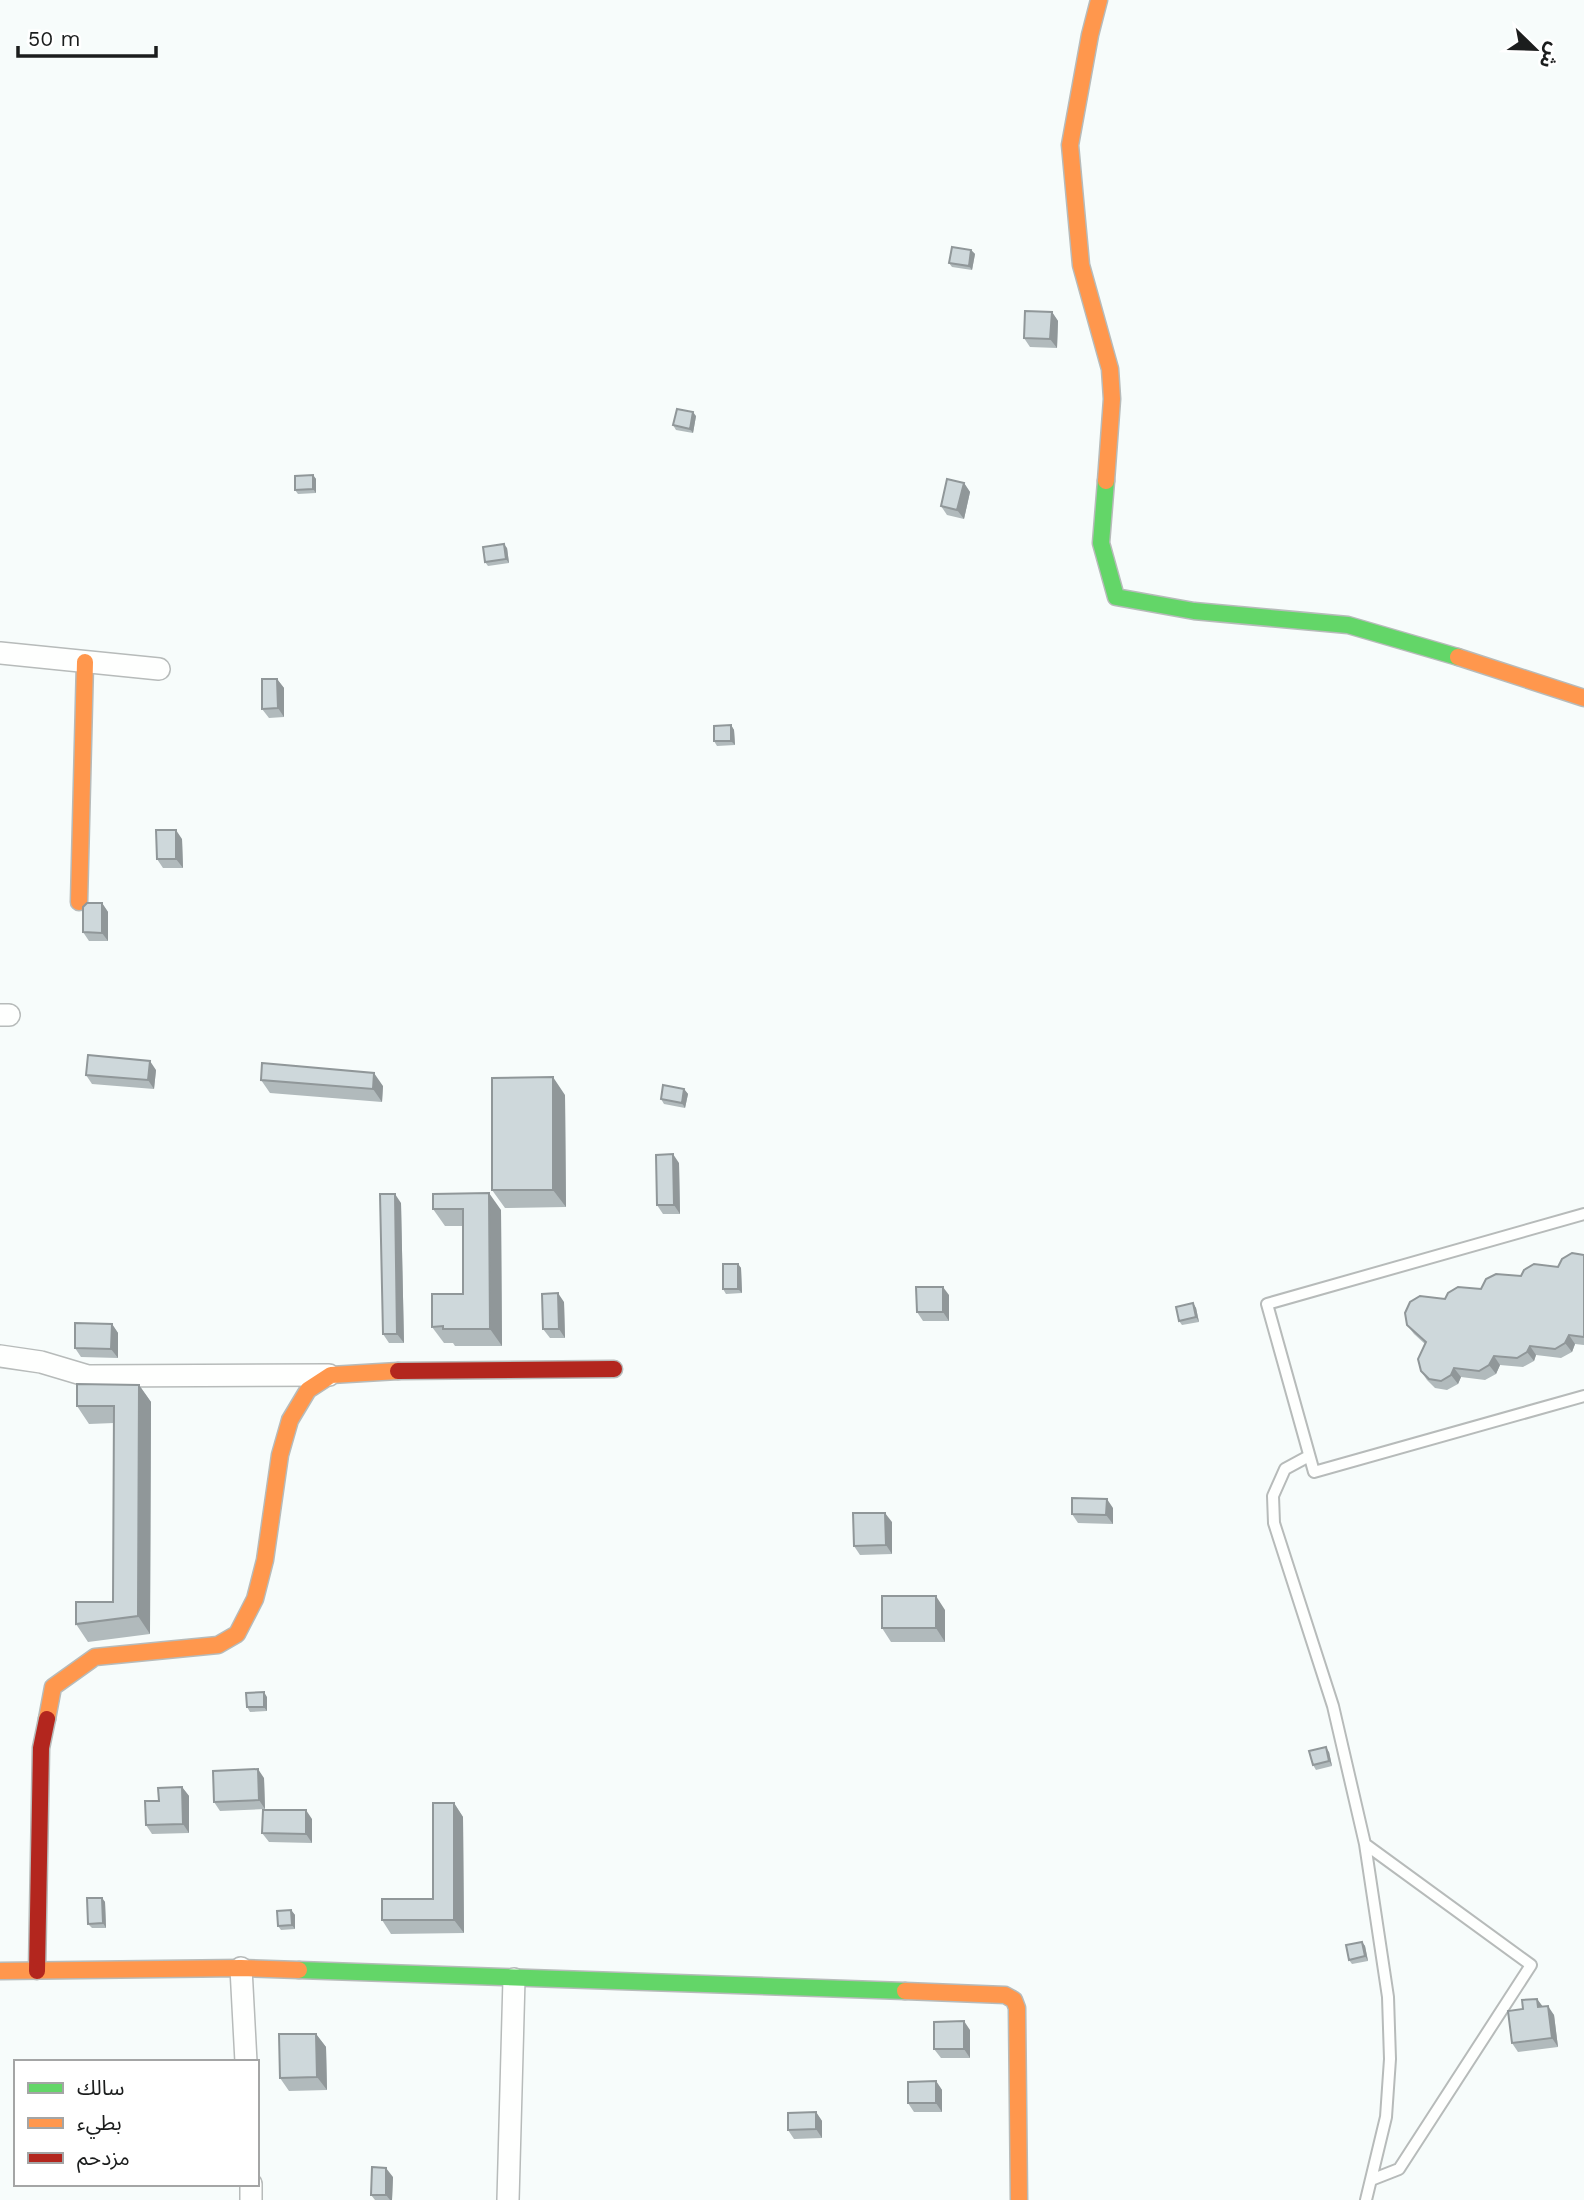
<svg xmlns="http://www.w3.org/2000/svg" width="1584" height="2200" font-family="'Work Sans','Noto Sans Arabic',sans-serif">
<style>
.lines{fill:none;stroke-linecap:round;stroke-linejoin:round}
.lane-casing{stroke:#b7bbba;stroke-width:14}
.street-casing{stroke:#b7bbba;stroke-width:24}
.fast-casing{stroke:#b7bbba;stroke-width:19}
.slow-casing{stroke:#b7bbba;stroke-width:19}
.jam-casing{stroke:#b7bbba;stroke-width:19}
.lane{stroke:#fefffe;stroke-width:10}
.street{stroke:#fefffe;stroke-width:21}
.fast{stroke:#63d668;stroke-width:16}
.slow{stroke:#ff974d;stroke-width:16}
.jam{stroke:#b3261e;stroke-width:16}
.wall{fill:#b1babc}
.shaded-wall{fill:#909799}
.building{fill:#ced8db;stroke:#909799;stroke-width:2}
</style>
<rect width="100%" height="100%" fill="#f7fcfb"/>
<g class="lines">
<g class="lane-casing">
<path id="lane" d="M1584,1214L1267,1304L1314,1472L1584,1396
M1309,1456L1285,1469L1273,1496L1274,1523L1333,1706L1365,1844L1388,1997L1390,2059L1386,2117L1366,2200
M1365,1844L1531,1965L1399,2169L1371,2180"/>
</g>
<g class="street-casing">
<path id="street" d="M0,653L159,669
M0,1015H9
M0,1356L41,1362L88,1376L329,1375
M241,1968L246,2062
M251,2184V2200
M508,2200L514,1979"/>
</g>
<g class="fast-casing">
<path id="fast" d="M1106,481L1101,543L1116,597L1194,611L1348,625L1458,657
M299,1970L905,1991"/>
</g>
<g class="slow-casing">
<path id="slow" d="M1099,0L1090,35L1070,145L1081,265L1110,369L1112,399L1106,481
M1458,657L1584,698
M79,902L85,662
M47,1719L53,1687L95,1657L218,1645L237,1634L255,1599L265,1560L280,1455L290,1420L308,1390L331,1375L398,1371
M0,1971L241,1968L299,1970
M905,1991L1005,1995L1014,2000L1017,2008L1019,2200"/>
</g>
<g class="jam-casing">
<path id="jam" d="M398,1371L614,1369
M37,1971L41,1748L47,1719"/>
</g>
<use href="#lane" class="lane"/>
<use href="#street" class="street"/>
<use href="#fast" class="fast"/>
<use href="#slow" class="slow"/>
<use href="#jam" class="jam"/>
</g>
<path class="wall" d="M971,250L975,254L972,270L952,267L949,263Z
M1052,312L1058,321L1057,348L1030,347L1024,338Z
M696,416L693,433L676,430L673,425Z
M313,475L316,479V493L298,494L295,490Z
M964,483L970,492L964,519L947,515L941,506Z
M507,548L509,563L488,566L485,562Z
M277,679L284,688V717L269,718L262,709Z
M731,725L734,730L735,745L717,746L714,741Z
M182,839L183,868H163L157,859Z
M102,903L108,912V941H89L83,932Z
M156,1070L154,1089L92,1084L86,1075Z
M261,1080L383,1086L382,1102L270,1093Z
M684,1089L688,1094L685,1108L664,1104L661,1099Z
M565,1095L566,1207L505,1208L492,1190Z
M679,1163L680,1214H663L657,1205Z
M433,1194L501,1210L502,1346H455L453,1343H444L432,1327L463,1294V1226H445L433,1209Z
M401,1203L404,1343H389L383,1334Z
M1584,1255V1345L1575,1344L1572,1352L1561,1358L1536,1355L1534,1361L1523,1367L1500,1365L1496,1374L1485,1380L1461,1377L1458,1384L1447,1390L1435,1388L1427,1380L1421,1371L1425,1344L1414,1334L1407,1325L1445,1299L1558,1267Z
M738,1264L741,1268L742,1293L726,1294L723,1289Z
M949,1295V1321H923L917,1312Z
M564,1302L565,1338H550L543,1329Z
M1193,1303L1196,1308L1199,1322L1182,1325L1179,1321Z
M112,1324L118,1333V1358L81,1357L75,1348Z
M139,1385L151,1402L150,1634L88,1642L76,1624L113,1602L114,1423L89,1424L77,1406Z
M1113,1508V1524L1078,1523L1072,1514Z
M892,1522V1554L860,1555L854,1546Z
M945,1610V1642H891L882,1628Z
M267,1697V1711L250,1712L247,1707Z
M1329,1752L1332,1766L1316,1770L1313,1765Z
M264,1778L265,1809L220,1811L214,1802Z
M182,1787L189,1796V1833L152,1834L146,1825Z
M454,1803L463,1817L464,1933L391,1934L382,1920L433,1899Z
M312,1819V1843L269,1842L262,1833Z
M102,1898L105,1902L106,1928H92L88,1924Z
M291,1910L295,1915V1929L281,1930L278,1926Z
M1362,1942L1365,1946L1368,1961L1352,1964L1349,1960Z
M1537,1999L1543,2007L1554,2015L1558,2047L1518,2052L1512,2043L1523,2009Z
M970,2030V2058H941L934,2049Z
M316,2034L326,2047L327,2090L289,2091L280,2078Z
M936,2081L942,2090V2112H914L908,2103Z
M816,2112L822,2121V2138L794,2139L788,2130Z
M393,2177L392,2200H375L371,2195Z"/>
<path class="shaded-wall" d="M971,250L975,254L972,270L969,266Z
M1052,312L1058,321L1057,348L1050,339Z
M693,412L696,416L693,433L690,429Z
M313,475L316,479V493L313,489Z
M964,483L970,492L964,519L957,510Z
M504,544L507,548L509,563L506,559Z
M277,679L284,688V717L278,708Z
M731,725L734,730L735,745L731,741Z
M176,830L182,839L183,868L176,859Z
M102,903L108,912V941L102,933Z
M150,1061L156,1070L154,1089L148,1080Z
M374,1073L383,1086L382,1102L373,1089Z
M553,1077L565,1095L566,1207L553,1190Z
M684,1089L688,1094L685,1108L682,1103Z
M673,1154L679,1163L680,1214L674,1205Z
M489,1193L501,1210L502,1346L490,1329Z
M395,1194L401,1203L404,1343L397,1334Z
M738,1264L741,1268L742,1293L738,1289Z
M943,1287L949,1295V1321L943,1312Z
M558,1293L564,1302L565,1338L559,1329Z
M1193,1303L1196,1308L1199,1322L1196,1317Z
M112,1324L118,1333V1358L111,1349Z
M1569,1335L1575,1344L1572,1352L1565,1343Z
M1530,1346L1536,1355L1534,1361L1527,1352Z
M1494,1356L1500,1365L1496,1374L1489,1365Z
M1454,1368L1461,1377L1458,1384L1451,1375Z
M139,1385L151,1402L150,1634L138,1616Z
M1107,1499L1113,1508V1524L1106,1515Z
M885,1513L892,1522V1554L886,1545Z
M936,1596L945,1610V1642L936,1628Z
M264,1692L267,1697V1711L264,1707Z
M1326,1747L1329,1752L1332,1766L1329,1761Z
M258,1769L264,1778L265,1809L259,1800Z
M182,1787L189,1796V1833L183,1824Z
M454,1803L463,1817L464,1933L454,1920Z
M306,1810L312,1819V1843L306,1834Z
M102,1898L105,1902L106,1928L103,1923Z
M291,1910L295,1915V1929L292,1925Z
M1362,1942L1365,1946L1368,1961L1365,1956Z
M1537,1999L1543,2007H1538Z
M1548,2006L1554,2015L1558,2047L1552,2038Z
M964,2021L970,2030V2058L964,2049Z
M316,2034L326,2047L327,2090L317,2077Z
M936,2081L942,2090V2112L936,2103Z
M816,2112L822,2121V2138L816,2129Z
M386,2168L393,2177L392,2200H390L386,2195Z"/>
<path class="building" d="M952,247L971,250L969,266L949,263Z
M1025,311L1052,312L1050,339L1024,338Z
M677,409L693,412L690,429L673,425Z
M313,475V489L295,490V476Z
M947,479L964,483L957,510L941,506Z
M504,544L506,559L485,562L483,547Z
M262,679H277L278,708L262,709Z
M731,725V741H714V726Z
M156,830H176V859H157Z
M87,903H102V933L83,932V907Z
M88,1055L150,1061L148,1080L86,1075Z
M262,1063L374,1073L373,1089L261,1080Z
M553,1077V1190H492V1078Z
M663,1085L684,1089L682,1103L661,1099Z
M673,1154L674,1205H657L656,1155Z
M489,1193L490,1329H443V1326L432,1327V1294H463V1209H433V1194Z
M380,1194H395L397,1334H383Z
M1572,1253L1584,1255V1337L1569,1335L1565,1343L1555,1349L1530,1346L1527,1352L1517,1358L1494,1356L1489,1365L1479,1371L1454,1368L1451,1375L1441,1381L1429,1379L1421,1371L1418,1359L1426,1342L1407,1325L1405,1313L1410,1302L1420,1296L1445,1299L1448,1293L1458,1287L1481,1289L1486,1279L1496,1274L1521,1276L1524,1270L1534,1264L1558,1267L1562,1259Z
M723,1264H738V1289H723Z
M916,1287H943V1312H917Z
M558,1293L559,1329H543L542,1294Z
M1193,1303L1196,1317L1179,1321L1176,1307Z
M75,1323L112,1324L111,1349L75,1348Z
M77,1384L139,1385L138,1616L76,1624V1602H113L114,1406H77Z
M1072,1498L1107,1499L1106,1515L1072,1514Z
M853,1513H885L886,1545L854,1546Z
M882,1596H936V1628H882Z
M264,1692V1707H247L246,1693Z
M1326,1747L1329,1761L1313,1765L1309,1751Z
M258,1769L259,1800L214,1802L213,1771Z
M182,1787L183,1824L146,1825L145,1801H159L158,1788Z
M433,1803H454V1920H382V1899H433Z
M263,1810H306V1834L262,1833Z
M87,1898H102L103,1923L88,1924Z
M291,1910L292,1925L278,1926L277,1911Z
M1362,1942L1365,1956L1349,1960L1346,1945Z
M1537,1999L1538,2007L1548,2006L1552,2038L1512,2043L1508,2011L1523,2009L1522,2000Z
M964,2021V2049H934V2022Z
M279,2034H316L317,2077L280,2078Z
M936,2081V2103H908V2082Z
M816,2112V2129L788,2130V2113Z
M372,2167L386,2168V2195H371Z"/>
<rect x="14" y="2060" width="245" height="126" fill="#ffffff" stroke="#a4a5a5" stroke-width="2"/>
<rect x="28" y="2083" width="35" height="10" fill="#63d668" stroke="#a4a5a5" stroke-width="2"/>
<text x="77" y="2095" font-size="21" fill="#1b1d1d">سالك</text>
<rect x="28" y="2118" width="35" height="10" fill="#ff974d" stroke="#a4a5a5" stroke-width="2"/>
<text x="77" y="2130" font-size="21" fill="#1b1d1d">بطيء</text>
<rect x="28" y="2153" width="35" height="10" fill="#b3261e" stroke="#a4a5a5" stroke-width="2"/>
<text x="77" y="2165" font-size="21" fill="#1b1d1d">مزدحم</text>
<g transform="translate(1535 49) rotate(113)" stroke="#ffffff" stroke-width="5" paint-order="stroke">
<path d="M0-5L12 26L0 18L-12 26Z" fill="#1b1d1d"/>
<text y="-10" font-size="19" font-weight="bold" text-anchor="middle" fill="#1b1d1d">ش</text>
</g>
<path d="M18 46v10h138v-10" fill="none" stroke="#1b1d1d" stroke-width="3.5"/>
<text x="28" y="46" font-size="21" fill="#1b1d1d" stroke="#ffffff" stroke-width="5" paint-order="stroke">50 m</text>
</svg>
